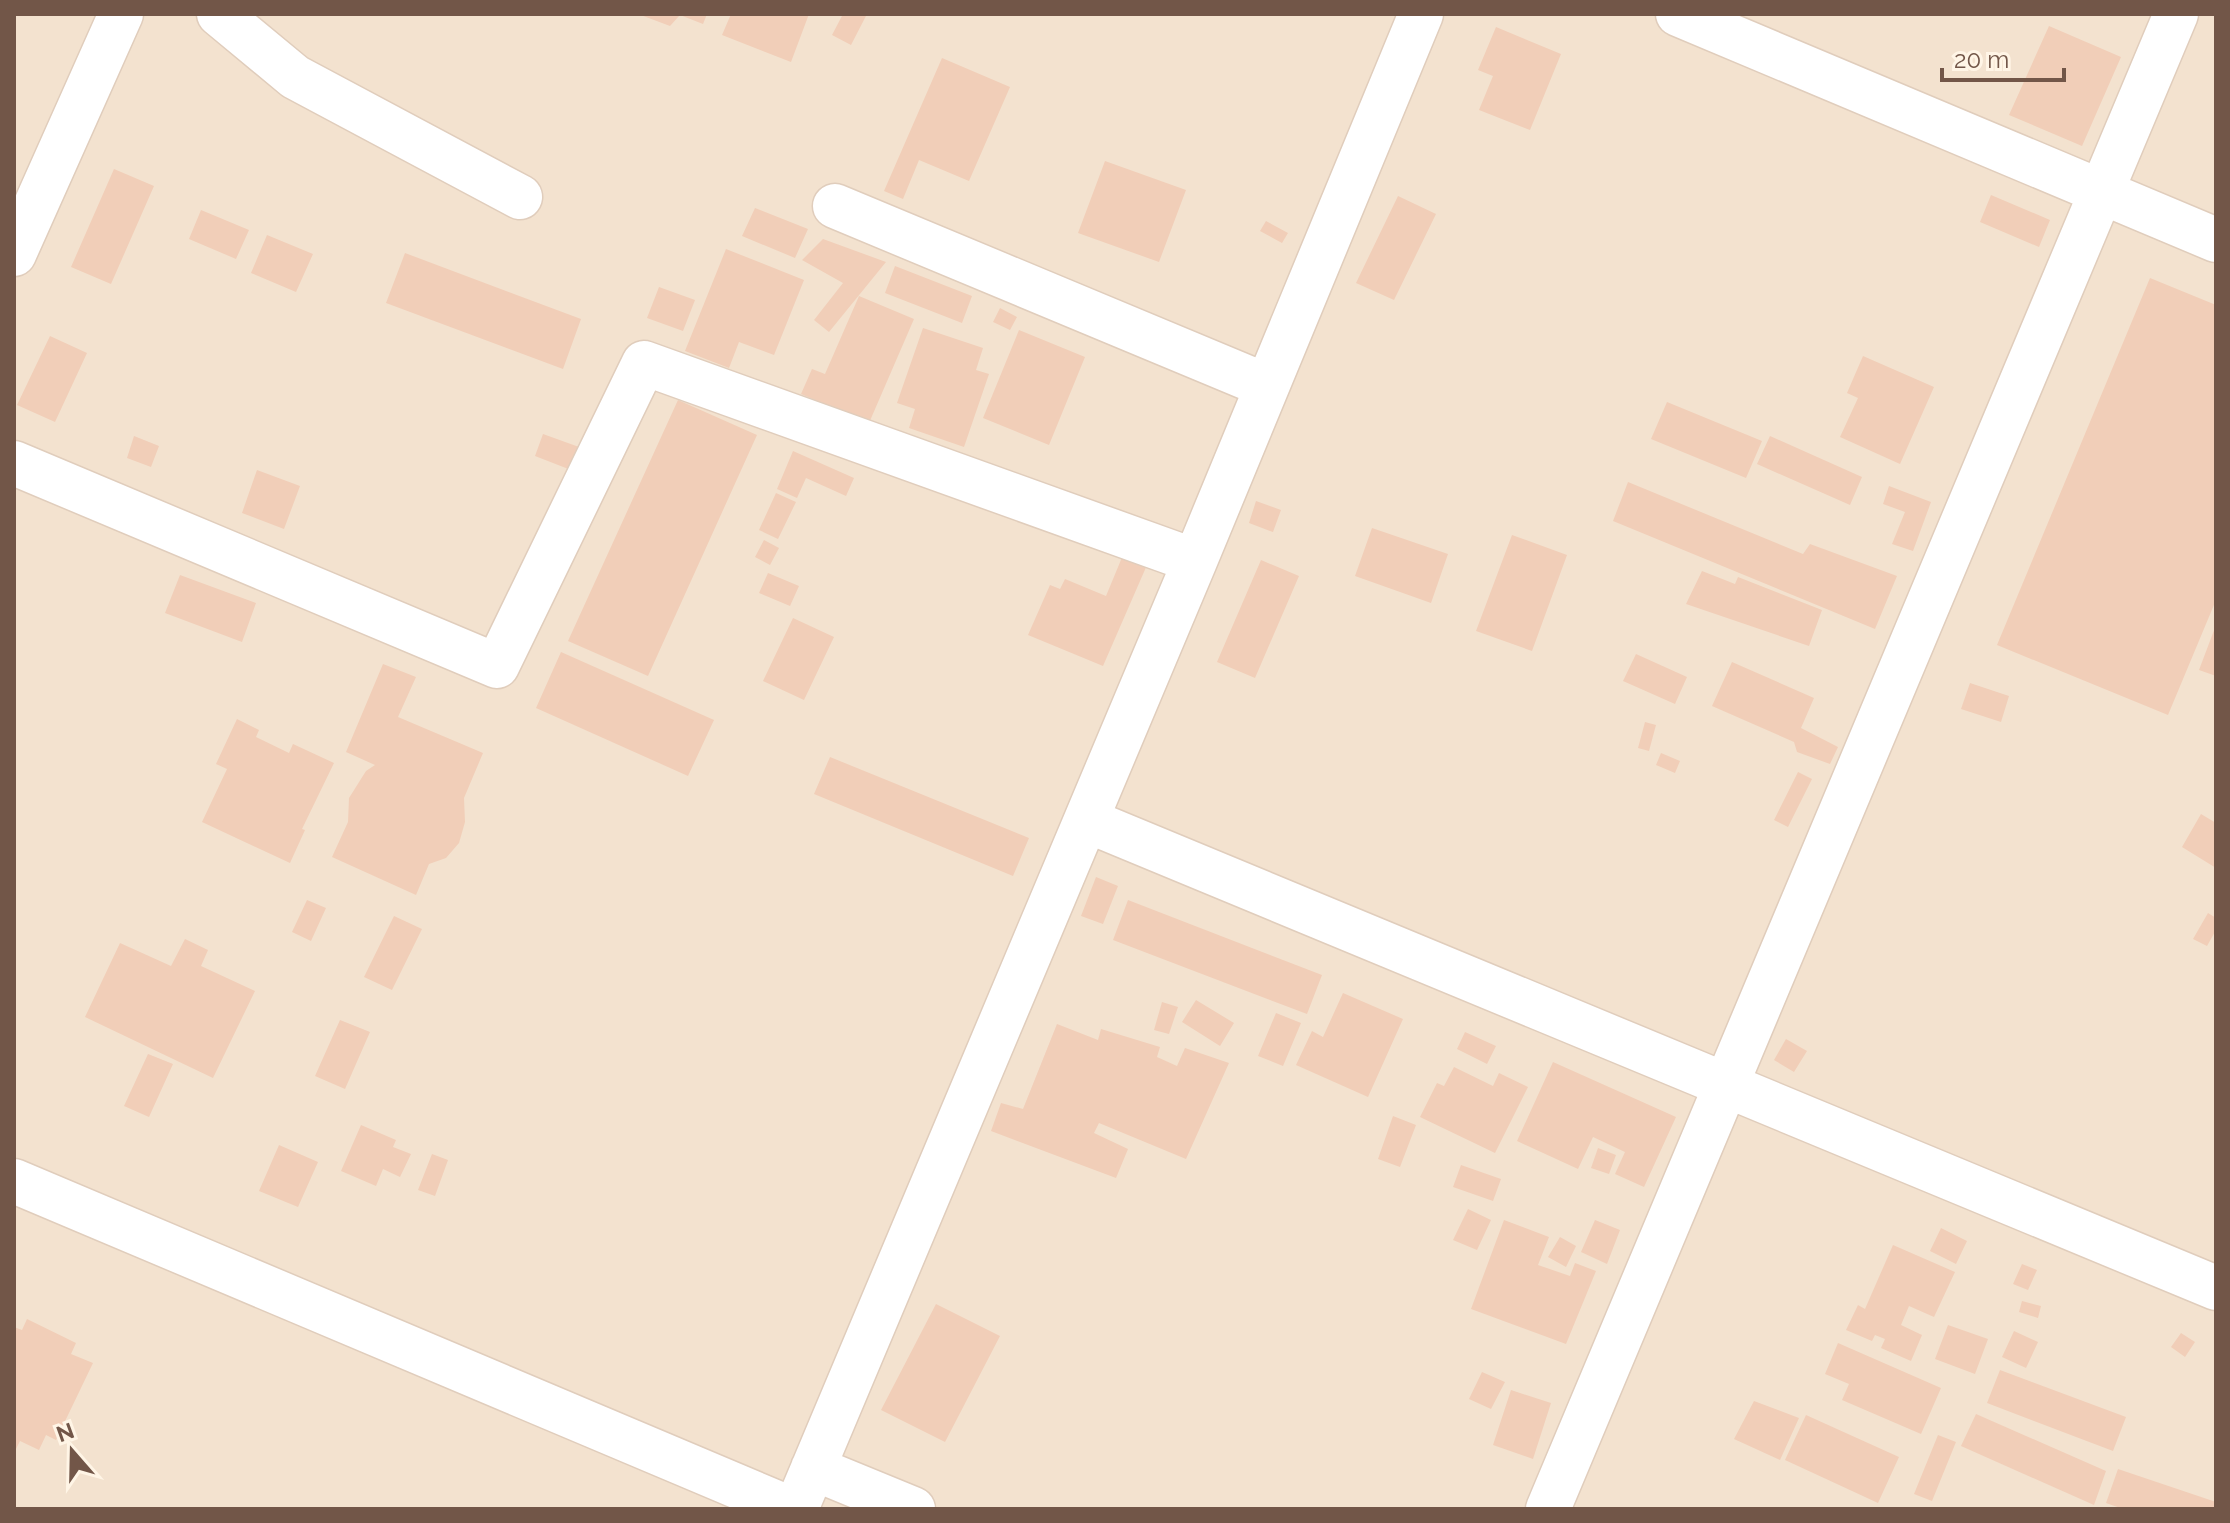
<svg xmlns="http://www.w3.org/2000/svg" width="2230" height="1523" font-family="Raleway,sans-serif">
<style>
.residential{fill:#f3e2cf}
.building{fill:#f1ceb8}
.lines{fill:none;stroke-linecap:round;stroke-linejoin:round}
.minor-casing{stroke:#e0cdbc;stroke-width:47}
.minor{stroke:#fff;stroke-width:44}
</style>
<rect width="100%" height="100%" fill="#fcf1e0"/>
<path class="residential" d="M14,14H2216V1509H14Z"/>
<path class="building" d="M638,14H707L703,24L680,15L670,26Z
M731,14H809L791,62L722,35Z
M843,14H867L851,45L832,35Z
M2049,26L2121,57L2082,146L2009,115Z
M1496,27L1561,54L1530,130L1479,110L1493,76L1478,70Z
M942,58L1010,87L969,181L919,160L903,199L884,191Z
M1105,161L1186,190L1159,262L1078,233Z
M114,169L154,186L111,284L71,267Z
M1991,195L2050,220L2039,247L1980,222Z
M1398,196L1436,214L1394,300L1356,283Z
M755,208L808,229L795,258L742,236Z
M201,210L249,230L236,259L189,239Z
M1266,221L1288,233L1282,243L1260,231Z
M267,235L313,254L296,292L251,273Z
M823,239L886,262L829,332L814,320L843,283L802,260Z
M726,249L804,280L774,355L739,342L729,368L685,351Z
M405,253L581,319L563,369L386,303Z
M895,266L972,296L962,323L885,293Z
M2150,278L2216,305V600L2168,715L1997,645Z
M659,287L695,300L683,331L647,318Z
M859,296L914,319L869,423L801,394L812,369L825,374Z
M1000,308L1017,317L1010,330L993,322Z
M923,328L983,348L976,370L989,374L964,447L909,428L915,409L897,403Z
M1019,330L1085,357L1049,445L983,418Z
M50,336L87,353L55,422L17,405Z
M1863,356L1934,387L1900,464L1840,437L1858,398L1847,393Z
M678,400L757,435L648,676L568,641Z
M1667,402L1762,441L1746,478L1651,439Z
M543,434L579,447L571,470L535,456Z
M134,436L159,446L151,467L127,458Z
M1770,436L1862,477L1850,505L1757,464Z
M793,451L854,478L846,496L806,478L797,498L777,489Z
M257,470L300,486L284,529L242,513Z
M1628,482L1803,554L1810,544L1897,576L1875,629L1613,521Z
M1889,486L1931,502L1913,551L1892,544L1905,512L1883,504Z
M776,493L796,502L778,539L759,530Z
M1256,501L1281,510L1273,532L1249,523Z
M1372,528L1448,554L1431,603L1355,576Z
M1512,535L1567,555L1532,651L1476,631Z
M764,540L779,548L770,565L755,557Z
M1123,555L1147,565L1103,666L1028,635L1050,585L1060,589L1065,579L1106,596Z
M1261,560L1299,576L1255,678L1217,662Z
M1702,571L1735,584L1738,577L1822,610L1809,646L1686,604Z
M768,573L799,586L790,606L759,593Z
M180,575L256,603L242,642L165,613Z
M793,618L834,637L804,700L763,681Z
M2216,625V676L2199,670Z
M561,652L714,720L688,776L536,708Z
M1636,654L1687,677L1675,704L1623,681Z
M1732,662L1814,698L1801,728L1838,747L1830,764L1797,752L1794,742L1712,706Z
M383,664L416,677L398,717L483,753L464,798L465,822L459,843L446,858L429,864L416,895L332,857L348,822L349,798L366,771L375,765L346,752Z
M1970,683L2009,696L2001,722L1961,709Z
M237,719L259,730L256,737L289,753L293,744L334,763L302,829L305,830L290,863L202,822L227,769L216,764Z
M1645,722L1656,725L1649,751L1638,748Z
M1661,753L1680,761L1675,773L1656,765Z
M830,757L1029,838L1013,876L814,794Z
M1798,772L1812,779L1788,827L1774,820Z
M2201,814L2216,823V868L2182,847Z
M1096,877L1118,886L1103,924L1081,916Z
M307,900L326,908L311,941L292,932Z
M1128,900L1322,975L1307,1014L1113,940Z
M2208,913L2216,918V930L2207,946L2193,939Z
M394,916L422,929L392,990L364,977Z
M185,939L208,950L201,966L255,991L213,1078L85,1017L120,943L171,966Z
M1343,993L1403,1019L1368,1097L1296,1065L1312,1031L1323,1037Z
M1196,1000L1234,1023L1220,1046L1182,1022Z
M1162,1002L1178,1007L1169,1034L1154,1030Z
M1276,1013L1301,1023L1283,1066L1258,1056Z
M340,1020L370,1032L345,1089L315,1076Z
M1057,1024L1098,1040L1101,1029L1160,1047L1157,1057L1177,1066L1185,1048L1229,1063L1186,1159L1099,1123L1094,1133L1128,1149L1116,1178L991,1131L1001,1103L1023,1109Z
M1465,1032L1496,1046L1487,1064L1457,1049Z
M1786,1039L1807,1051L1794,1072L1774,1060Z
M148,1054L173,1064L149,1117L124,1106Z
M1553,1062L1676,1117L1644,1187L1615,1174L1625,1152L1593,1137L1578,1169L1517,1141Z
M1454,1067L1493,1086L1499,1073L1528,1087L1495,1153L1420,1117L1437,1083L1444,1086Z
M1393,1116L1416,1125L1400,1167L1378,1159Z
M361,1125L396,1140L393,1147L411,1154L400,1177L383,1169L376,1186L341,1171Z
M279,1145L318,1162L298,1207L259,1191Z
M1598,1148L1616,1155L1609,1174L1591,1168Z
M432,1154L448,1160L435,1196L418,1190Z
M1461,1165L1501,1179L1493,1201L1453,1187Z
M1468,1209L1491,1220L1477,1250L1453,1240Z
M1504,1220L1549,1237L1538,1265L1570,1276L1575,1263L1596,1271L1566,1344L1471,1309Z
M1595,1220L1620,1230L1607,1264L1581,1252Z
M1941,1228L1967,1241L1956,1264L1930,1251Z
M1560,1237L1576,1246L1566,1267L1548,1257Z
M1893,1245L1955,1272L1934,1317L1909,1306L1901,1325L1922,1335L1911,1361L1881,1348L1885,1339L1875,1335L1872,1341L1846,1330L1858,1305L1865,1309Z
M2022,1264L2037,1270L2028,1290L2013,1284Z
M2022,1301L2041,1306L2038,1318L2019,1312Z
M936,1304L1000,1336L945,1442L881,1410Z
M27,1319L76,1343L71,1354L93,1363L56,1440L46,1435L39,1450L20,1441L14,1453V1327L22,1330Z
M1948,1325L1988,1339L1975,1374L1935,1359Z
M2014,1331L2038,1342L2026,1368L2002,1357Z
M2181,1333L2195,1342L2185,1357L2171,1347Z
M1838,1343L1941,1388L1921,1434L1842,1400L1849,1384L1825,1374Z
M2000,1370L2126,1417L2113,1451L1987,1403Z
M1482,1372L1505,1382L1491,1409L1469,1399Z
M1511,1390L1551,1403L1533,1459L1493,1445Z
M1754,1401L1799,1418L1780,1460L1734,1439Z
M1976,1414L2106,1471L2094,1505L1961,1446Z
M1806,1415L1899,1457L1878,1503L1785,1460Z
M1938,1435L1956,1442L1932,1501L1914,1494Z
M2118,1469L2216,1502V1509H2123L2106,1503Z"/>
<g class="lines">
<g class="minor-casing">
<path id="minor" d="M219,14L295,77L520,197
M1678,14L2216,240
M835,206L1267,386
M14,254L121,14
M14,463L497,666L644,363L1195,561
M1086,820L2216,1288
M14,1181L791,1509
M813,1468L913,1509
M796,1509L1195,561L1421,14
M1548,1509L2176,14"/>
</g>
<use href="#minor" class="minor"/>
</g>
<rect width="2230" height="1523" fill="none" stroke="#725648" stroke-width="32"/>
<g transform="translate(72 1451) rotate(340)" stroke="#fff5e6" stroke-width="6" paint-order="stroke">
<path d="M0-6L14 30L0 20L-14 30Z" fill="#725648"/>
<text y="-12" font-size="22" font-weight="bold" text-anchor="middle" fill="#725648">N</text>
</g>
<path d="M1942 68v12h122v-12" fill="none" stroke="#725648" stroke-width="4"/>
<text x="1954" y="68" font-size="24" fill="#725648" stroke="#fff5e6" stroke-width="6" paint-order="stroke">20 m</text>
</svg>
